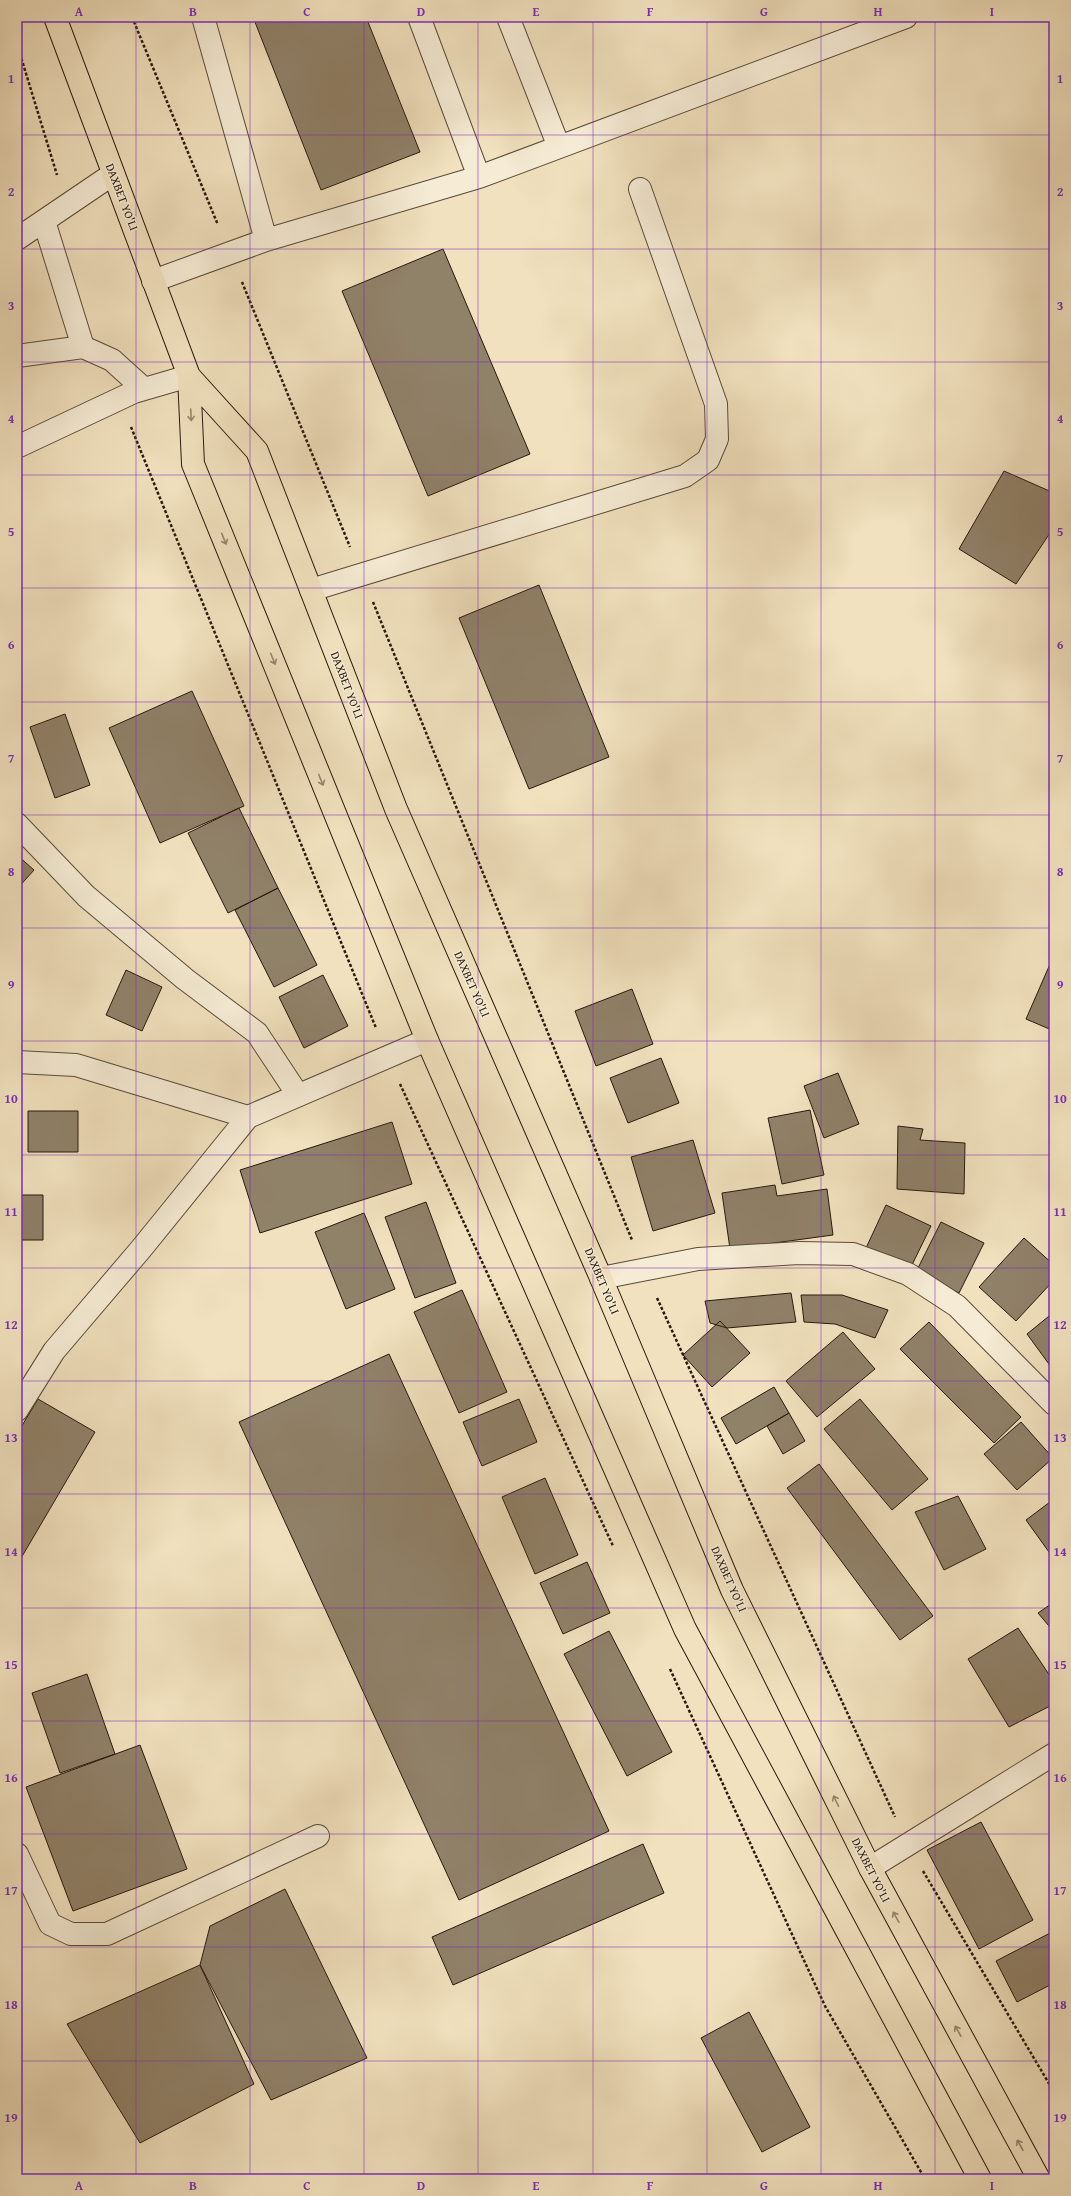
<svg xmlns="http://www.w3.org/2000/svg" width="1071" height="2196" font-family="'Gentium Book Plus',serif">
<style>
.building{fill:#908169;stroke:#27190d}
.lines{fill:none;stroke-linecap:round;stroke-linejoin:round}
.minor-casing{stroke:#5a4b39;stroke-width:24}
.major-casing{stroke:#27190d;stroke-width:24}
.path{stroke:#27190d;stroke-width:2.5;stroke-dasharray:3 2;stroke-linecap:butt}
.minor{stroke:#f6ecd5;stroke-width:22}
.major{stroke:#f1e1be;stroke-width:22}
.oneway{stroke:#96876e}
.grid{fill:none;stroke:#7b2cbf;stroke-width:1;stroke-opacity:0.55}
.labels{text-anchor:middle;stroke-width:3;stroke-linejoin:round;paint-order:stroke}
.street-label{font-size:12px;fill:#27190d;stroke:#f6ecd5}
.neatline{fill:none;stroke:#7b2cbf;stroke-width:1.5}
.grid-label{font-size:13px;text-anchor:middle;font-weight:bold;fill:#7b2cbf}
</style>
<rect width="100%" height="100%" fill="#f1e1be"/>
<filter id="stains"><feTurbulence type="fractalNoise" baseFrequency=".005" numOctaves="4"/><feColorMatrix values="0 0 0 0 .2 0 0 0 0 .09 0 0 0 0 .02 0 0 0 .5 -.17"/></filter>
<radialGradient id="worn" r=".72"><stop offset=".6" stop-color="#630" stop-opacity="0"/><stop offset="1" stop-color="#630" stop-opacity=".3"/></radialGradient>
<path class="building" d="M253,17H366L420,152L321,190Z
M443,249L530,454L428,496L342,291Z
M1004,471L1054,493V527L1016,584L959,549Z
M539,585L609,757L529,789L459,618Z
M192,691L244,806L160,843L109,728Z
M65,714L90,785L55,798L30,727Z
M239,808L278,888L228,913L188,833Z
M17,855L34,870L17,889Z
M278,888L317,965L274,987L235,910Z
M1054,955V1031L1026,1019Z
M126,970L162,987L142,1031L106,1015Z
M323,975L348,1026L304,1048L279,997Z
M632,989L653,1044L596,1066L575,1011Z
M661,1058L679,1103L628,1123L610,1078Z
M838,1073L859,1124L824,1138L804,1086Z
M810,1110L824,1175L782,1184L768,1118Z
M28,1111H78V1152H28Z
M392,1122L412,1184L260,1233L240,1170Z
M898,1126L923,1129L920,1140L965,1143L964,1194L897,1189Z
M693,1140L715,1213L653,1231L631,1157Z
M775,1185L777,1196L827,1189L833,1235L730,1249L722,1193Z
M17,1195H43V1240H17Z
M426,1202L456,1283L415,1298L385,1217Z
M886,1205L931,1226L910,1269L866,1248Z
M364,1213L395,1289L346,1309L315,1232Z
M941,1222L984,1243L959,1293L916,1272Z
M1024,1238L1054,1265V1280L1016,1321L979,1287Z
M462,1290L507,1392L459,1413L414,1312Z
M791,1293L796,1322L727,1328L710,1323L705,1301Z
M801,1295H842L888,1310L875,1338L835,1324L804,1322Z
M1054,1312V1371L1027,1334Z
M720,1321L750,1353L712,1387L683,1355Z
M929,1322L1021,1417L994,1443L900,1349Z
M843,1332L875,1369L817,1417L786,1381Z
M389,1354L609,1831L459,1900L239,1422Z
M774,1387L789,1413L736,1444L721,1418Z
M38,1399L95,1432L17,1565V1434Z
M519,1399L537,1442L482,1466L463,1422Z
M860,1399L928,1479L892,1510L824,1429Z
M789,1413L805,1441L783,1454L767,1426Z
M1021,1422L1053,1458L1017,1490L984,1454Z
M819,1464L933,1616L900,1640L787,1488Z
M545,1478L578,1555L535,1574L502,1497Z
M958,1496L986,1549L944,1570L915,1512Z
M1054,1499V1559L1026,1520Z
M587,1562L610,1613L563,1634L540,1583Z
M1054,1602V1632L1038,1613Z
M1018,1628L1054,1682V1704L1009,1727L968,1659Z
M609,1631L672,1752L627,1776L564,1654Z
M87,1674L115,1754L60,1773L32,1693Z
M140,1745L187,1869L73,1911L26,1787Z
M981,1822L1033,1920L979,1949L927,1850Z
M643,1844L664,1893L453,1985L432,1937Z
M285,1889L367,2058L271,2100L200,1965L210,1926Z
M1054,1931V1983L1017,2002L996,1961Z
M200,1965L254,2084L140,2143L67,2024Z
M749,2012L810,2127L762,2152L701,2038Z"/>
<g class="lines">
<g class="minor-casing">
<path id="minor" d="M203,17L266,240
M419,17L479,177
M508,17L559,147
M44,221L83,347
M17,239L113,174
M153,281L266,240L479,177L906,17
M17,356L83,347L112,360L144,389
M17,447L134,392L189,376
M311,590L685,476L708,460L717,439L716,404L640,189
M17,824L86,896L185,979L257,1033L298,1095
M17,1062L76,1065L248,1117
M601,1278L698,1259L799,1253L853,1254L908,1274L957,1306L1054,1404
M17,1410L54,1351L141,1249L248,1117L427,1040
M17,1854L50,1924L71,1934H107L318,1836
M870,1868L1054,1754"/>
</g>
<g class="major-casing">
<path id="major" d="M55,17L189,376L193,464L427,1040L685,1629L980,2179
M189,376L257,451L396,809L601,1278L732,1590L870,1868L1039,2179"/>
</g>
<path class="path" d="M132,17L218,225
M17,44L57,175
M242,282L350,547
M131,427L376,1028
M373,602L632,1240
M400,1084L613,1546
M657,1298L895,1817
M670,1669L825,2006L925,2179
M923,1871L1054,2092"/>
<use href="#minor" class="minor"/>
<use href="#major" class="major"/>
</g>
<defs><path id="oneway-shaft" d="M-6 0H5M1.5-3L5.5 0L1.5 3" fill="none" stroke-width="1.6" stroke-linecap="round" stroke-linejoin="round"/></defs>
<g class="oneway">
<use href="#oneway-shaft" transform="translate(191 415) rotate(87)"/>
<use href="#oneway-shaft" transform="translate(224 539) rotate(68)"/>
<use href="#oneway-shaft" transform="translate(273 659) rotate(68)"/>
<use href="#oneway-shaft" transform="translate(321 780) rotate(68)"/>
<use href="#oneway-shaft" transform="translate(836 1801) rotate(-116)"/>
<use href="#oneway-shaft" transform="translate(896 1917) rotate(-119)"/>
<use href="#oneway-shaft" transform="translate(958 2031) rotate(-119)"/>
<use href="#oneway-shaft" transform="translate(1020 2145) rotate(-119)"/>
</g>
<path class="grid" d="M136,17V2179M250,17V2179M364,17V2179M478,17V2179M593,17V2179M707,17V2179M821,17V2179M935,17V2179M17,135H1054M17,249H1054M17,362H1054M17,475H1054M17,588H1054M17,702H1054M17,815H1054M17,928H1054M17,1041H1054M17,1155H1054M17,1268H1054M17,1381H1054M17,1494H1054M17,1608H1054M17,1721H1054M17,1834H1054M17,1947H1054M17,2061H1054"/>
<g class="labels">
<g class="street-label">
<text transform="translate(122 197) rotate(69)" y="4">DAXBET YO'LI</text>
<text transform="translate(347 685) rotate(69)" y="4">DAXBET YO'LI</text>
<text transform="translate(472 984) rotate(66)" y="4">DAXBET YO'LI</text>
<text transform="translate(602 1281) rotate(67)" y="4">DAXBET YO'LI</text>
<text transform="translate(729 1579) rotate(66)" y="4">DAXBET YO'LI</text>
<text transform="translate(871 1870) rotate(63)" y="4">DAXBET YO'LI</text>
</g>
</g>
<rect width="1071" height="2196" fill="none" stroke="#f1e1be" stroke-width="44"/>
<rect x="22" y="22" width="1027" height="2152" class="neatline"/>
<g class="grid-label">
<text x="79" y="16">A</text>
<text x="193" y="16">B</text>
<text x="307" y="16">C</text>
<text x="421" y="16">D</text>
<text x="536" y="16">E</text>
<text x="650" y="16">F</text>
<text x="764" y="16">G</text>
<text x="878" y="16">H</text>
<text x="992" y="16">I</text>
<text x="11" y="83">1</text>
<text x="1060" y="83">1</text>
<text x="11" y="196">2</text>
<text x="1060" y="196">2</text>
<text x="11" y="310">3</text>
<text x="1060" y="310">3</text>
<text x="11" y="423">4</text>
<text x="1060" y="423">4</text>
<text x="11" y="536">5</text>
<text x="1060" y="536">5</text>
<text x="11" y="649">6</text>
<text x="1060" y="649">6</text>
<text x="11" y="763">7</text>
<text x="1060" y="763">7</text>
<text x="11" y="876">8</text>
<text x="1060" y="876">8</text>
<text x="11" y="989">9</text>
<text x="1060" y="989">9</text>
<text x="11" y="1103">10</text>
<text x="1060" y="1103">10</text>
<text x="11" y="1216">11</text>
<text x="1060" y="1216">11</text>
<text x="11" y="1329">12</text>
<text x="1060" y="1329">12</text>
<text x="11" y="1442">13</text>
<text x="1060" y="1442">13</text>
<text x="11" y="1556">14</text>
<text x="1060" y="1556">14</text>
<text x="11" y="1669">15</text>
<text x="1060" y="1669">15</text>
<text x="11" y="1782">16</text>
<text x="1060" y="1782">16</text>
<text x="11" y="1895">17</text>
<text x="1060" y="1895">17</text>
<text x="11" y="2009">18</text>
<text x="1060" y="2009">18</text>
<text x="11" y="2122">19</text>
<text x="1060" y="2122">19</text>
<text x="79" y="2190">A</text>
<text x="193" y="2190">B</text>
<text x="307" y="2190">C</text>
<text x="421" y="2190">D</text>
<text x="536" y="2190">E</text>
<text x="650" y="2190">F</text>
<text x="764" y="2190">G</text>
<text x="878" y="2190">H</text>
<text x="992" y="2190">I</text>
</g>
<rect width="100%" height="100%" filter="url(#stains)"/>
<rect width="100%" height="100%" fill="url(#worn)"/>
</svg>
